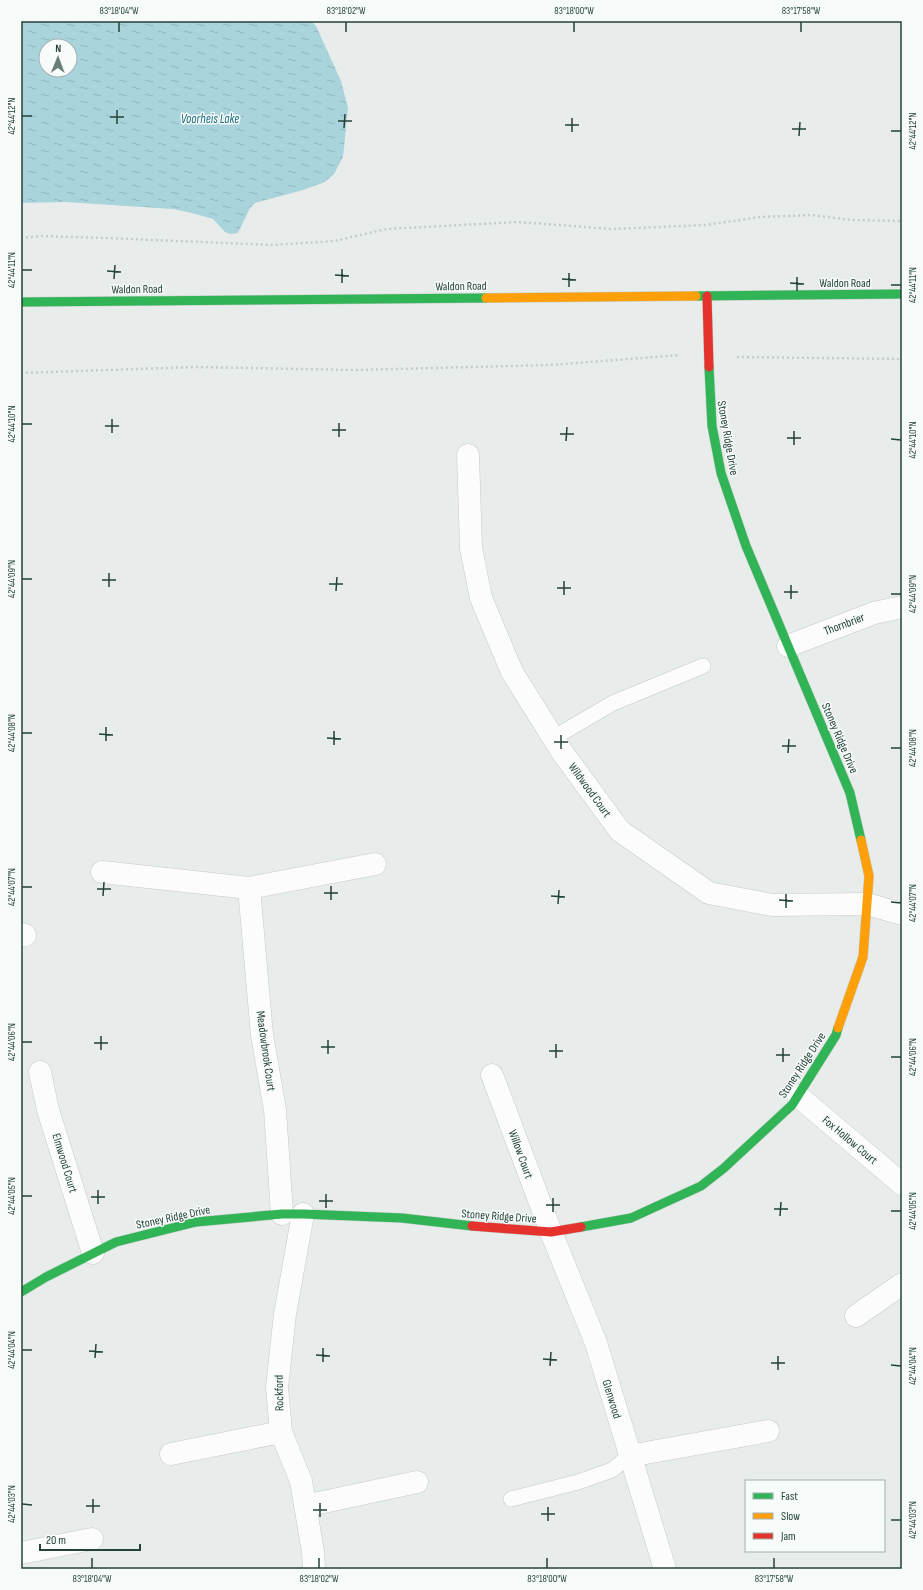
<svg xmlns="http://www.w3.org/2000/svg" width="923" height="1590" font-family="'Sofia Sans Condensed',sans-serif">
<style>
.water{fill:url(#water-ripples);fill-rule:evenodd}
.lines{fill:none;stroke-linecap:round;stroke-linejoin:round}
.lane-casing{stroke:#c5cac8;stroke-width:16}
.street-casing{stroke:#c5cac8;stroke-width:23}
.fast-casing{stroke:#c3cbc8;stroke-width:10}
.slow-casing{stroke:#c3cbc8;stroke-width:10}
.jam-casing{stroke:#c3cbc8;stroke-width:10}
.path{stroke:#c3ccca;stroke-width:2.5;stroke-dasharray:2 3;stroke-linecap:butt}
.lane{stroke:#fcfcfc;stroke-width:15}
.street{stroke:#fcfcfc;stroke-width:22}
.fast{stroke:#30b455;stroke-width:9}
.slow{stroke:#ff9f0a;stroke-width:9}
.jam{stroke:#e5322d;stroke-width:9}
.ticks{fill:none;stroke:#24423a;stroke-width:1.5}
.labels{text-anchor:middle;stroke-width:3;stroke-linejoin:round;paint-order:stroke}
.street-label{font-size:12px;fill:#24423a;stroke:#f7fbf9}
.water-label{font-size:13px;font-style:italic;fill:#1c6f80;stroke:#f7fbf9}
.neatline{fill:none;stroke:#24423a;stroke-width:1.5}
.ticks-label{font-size:10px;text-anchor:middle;fill:#24423a}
</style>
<defs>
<pattern id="water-ripples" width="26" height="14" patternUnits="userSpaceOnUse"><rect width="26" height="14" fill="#a9d4db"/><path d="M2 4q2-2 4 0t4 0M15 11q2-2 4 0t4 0" fill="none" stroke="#91b7bd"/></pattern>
</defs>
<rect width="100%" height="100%" fill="#e8edeb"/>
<path class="water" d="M21,21H311L316,26L341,81L348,108L343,157L334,174L325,182L303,190L255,203L250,208L238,233L230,234L225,232L213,219L196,214L173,209L65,202L21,203ZM46,46H70V70H46Z"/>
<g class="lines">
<g class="lane-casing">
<path id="lane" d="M553,738L613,703L703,666
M511,1499L578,1482L612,1470L629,1456"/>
</g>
<g class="street-casing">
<path id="street" d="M468,455L471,548L481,598L512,672L562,752L620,831L709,893L772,905L867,904L902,914
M788,646L874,613L902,607
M102,872L249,888L375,864
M249,888L262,1035L275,1110L282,1214
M21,934L25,935
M40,1072L48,1110L93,1253
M492,1075L551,1232L596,1343L665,1569
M798,1096L902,1184
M303,1214L285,1314L277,1387L281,1432L301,1481L313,1552L314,1569
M856,1316L902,1284
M171,1454L281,1432
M629,1456L768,1431
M305,1506L417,1482
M21,1553L92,1539"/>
</g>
<g class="fast-casing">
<path id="fast" d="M696,296L902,294
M21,302L486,298
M709,367L712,426L721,473L746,546L850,793L861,840
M581,1227L631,1218L701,1186L724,1168L792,1105L836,1035L838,1028
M21,1292L46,1277L116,1242L196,1222L282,1214H303L402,1218L472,1226"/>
</g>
<g class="slow-casing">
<path id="slow" d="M486,298L696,296
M838,1028L863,957L869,876L861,840"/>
</g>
<g class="jam-casing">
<path id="jam" d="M707,296L709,367
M472,1226L551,1232L581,1227"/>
</g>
<path class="path" d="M21,238L41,236L106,238L273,245L334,241L387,229L517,222L612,229L706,225L760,217L812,215L851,220L902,221
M737,357L902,359
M21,373L195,367L355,370L550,365L680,355"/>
<use href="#lane" class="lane"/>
<use href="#street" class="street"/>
<use href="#fast" class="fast"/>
<use href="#slow" class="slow"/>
<use href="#jam" class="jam"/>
</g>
<path class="ticks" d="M119,32V22M346,32V22M574,32V22M801,32V22M22,116H32M110,117H124M338,121H352M117,124V110M565,125H579M344,128L345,114M792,129H806M891,131H901M572,132V118M799,136L800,122M22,270H32M107,271L121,272M335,275L349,276M114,279L115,265M562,279L576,280M342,283V269M790,283L804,284M891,285H901M569,287V273M797,291V277M22,424H32M105,426H119M332,430H346M112,433V419M560,434H574M339,437V423M787,438H801M891,439L901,440M566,441L567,427M794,445V431M22,579H32M102,580H116M329,584H343M109,587V573M557,588H571M336,591L337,577M784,592H798M891,594H901M564,595V581M791,599V585M22,733H32M99,734L113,735M327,738L341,739M106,741V727M554,742H568M334,745V731M782,746H796M891,748H901M561,749V735M788,753L789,739M22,887H32M97,889H111M324,893H338M103,896L104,882M551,896L565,897M331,900V886M779,900L793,901M891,902L901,903M558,904L559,890M786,908V894M22,1042H32M94,1043H108M321,1047H335M101,1050V1036M549,1051H563M328,1054V1040M776,1055H790M891,1057H901M556,1058V1044M783,1062V1048M22,1196H32M91,1197H105M319,1201H333M98,1204V1190M546,1205H560M326,1208V1194M774,1209H788M891,1211H901M553,1212V1198M780,1216L781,1202M22,1350H32M89,1351L103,1352M316,1355L330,1356M95,1358L96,1344M543,1359L557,1360M323,1362V1348M771,1363H785M891,1365L901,1366M550,1366L551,1352M778,1370V1356M22,1504L32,1505M86,1506H100M313,1510H327M93,1513V1499M541,1514H555M320,1517V1503M891,1520H901M548,1521V1507M92,1568V1558M319,1568V1558M547,1568V1558M774,1568V1558"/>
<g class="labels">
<g class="street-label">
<text x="845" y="287">Waldon Road</text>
<text transform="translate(461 286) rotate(-1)" y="4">Waldon Road</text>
<text transform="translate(137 289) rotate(-1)" y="4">Waldon Road</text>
<text transform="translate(728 438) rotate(80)" y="4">Stoney Ridge Drive</text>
<text transform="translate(844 624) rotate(-21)" y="4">Thornbrier</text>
<text transform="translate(840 738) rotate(67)" y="4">Stoney Ridge Drive</text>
<text transform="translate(590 790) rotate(54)" y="4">Wildwood Court</text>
<text transform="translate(266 1051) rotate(82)" y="4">Meadowbrook Court</text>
<text transform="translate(802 1065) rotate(-57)" y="4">Stoney Ridge Drive</text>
<text transform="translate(850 1140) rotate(40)" y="4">Fox Hollow Court</text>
<text transform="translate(521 1154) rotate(70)" y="4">Willow Court</text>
<text transform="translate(65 1163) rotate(73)" y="4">Elmwood Court</text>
<text transform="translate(499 1216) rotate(4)" y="4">Stoney Ridge Drive</text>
<text transform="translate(173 1217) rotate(-12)" y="4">Stoney Ridge Drive</text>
<text transform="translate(279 1393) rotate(-91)" y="4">Rockford</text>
<text transform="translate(612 1399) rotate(73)" y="4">Glenwood</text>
</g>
<g class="water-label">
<text x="210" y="123">Voorheis Lake</text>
</g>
</g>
<rect width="923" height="1590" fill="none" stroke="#f7fbf9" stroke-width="44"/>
<rect x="745" y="1480" width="140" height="72" fill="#f7fbf9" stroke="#a3b1ad"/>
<rect x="753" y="1493" width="20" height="6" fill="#30b455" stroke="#a3b1ad"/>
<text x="781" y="1500" font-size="12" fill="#24423a">Fast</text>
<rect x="753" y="1513" width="20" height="6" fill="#ff9f0a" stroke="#a3b1ad"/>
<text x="781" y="1520" font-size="12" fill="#24423a">Slow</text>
<rect x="753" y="1533" width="20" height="6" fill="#e5322d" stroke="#a3b1ad"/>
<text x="781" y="1540" font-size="12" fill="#24423a">Jam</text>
<g transform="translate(58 58) rotate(1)"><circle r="19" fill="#f7fbf9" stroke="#a3b1ad"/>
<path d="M0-3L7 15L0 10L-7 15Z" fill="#697e78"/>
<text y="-6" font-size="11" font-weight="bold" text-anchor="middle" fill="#24423a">N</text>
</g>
<path d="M40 1544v6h100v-6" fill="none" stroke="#24423a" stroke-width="2"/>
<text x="46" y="1544" font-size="12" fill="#24423a" stroke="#f7fbf9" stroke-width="3" paint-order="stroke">20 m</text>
<rect x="22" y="22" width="879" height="1546" class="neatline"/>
<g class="ticks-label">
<text x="119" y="14">83°18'04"W</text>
<text x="346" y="14">83°18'02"W</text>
<text x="574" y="14">83°18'00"W</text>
<text x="801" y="14">83°17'58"W</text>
<text transform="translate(11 116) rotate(-90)" y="4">42°44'12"N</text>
<text transform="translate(912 131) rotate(-90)" y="4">42°44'12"N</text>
<text transform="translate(11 270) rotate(-90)" y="4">42°44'11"N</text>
<text transform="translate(912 285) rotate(-90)" y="4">42°44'11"N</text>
<text transform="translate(11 424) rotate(-90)" y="4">42°44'10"N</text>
<text transform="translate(912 440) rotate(-90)" y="4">42°44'10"N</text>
<text transform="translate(11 579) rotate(-90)" y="4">42°44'09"N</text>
<text transform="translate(912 594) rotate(-90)" y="4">42°44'09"N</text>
<text transform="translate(11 733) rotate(-90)" y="4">42°44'08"N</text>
<text transform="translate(912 748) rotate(-90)" y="4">42°44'08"N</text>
<text transform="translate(11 887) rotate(-90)" y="4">42°44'07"N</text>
<text transform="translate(912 903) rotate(-90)" y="4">42°44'07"N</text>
<text transform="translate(11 1042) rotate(-90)" y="4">42°44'06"N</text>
<text transform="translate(912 1057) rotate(-90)" y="4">42°44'06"N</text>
<text transform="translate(11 1196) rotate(-90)" y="4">42°44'05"N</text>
<text transform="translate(912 1211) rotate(-90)" y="4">42°44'05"N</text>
<text transform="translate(11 1350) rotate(-90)" y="4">42°44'04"N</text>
<text transform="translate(912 1366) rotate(-90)" y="4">42°44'04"N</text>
<text transform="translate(11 1504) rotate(-90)" y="4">42°44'03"N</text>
<text transform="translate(912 1520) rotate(-90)" y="4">42°44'03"N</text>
<text x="92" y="1582">83°18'04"W</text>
<text x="319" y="1582">83°18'02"W</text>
<text x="547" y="1582">83°18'00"W</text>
<text x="774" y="1582">83°17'58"W</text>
</g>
</svg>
